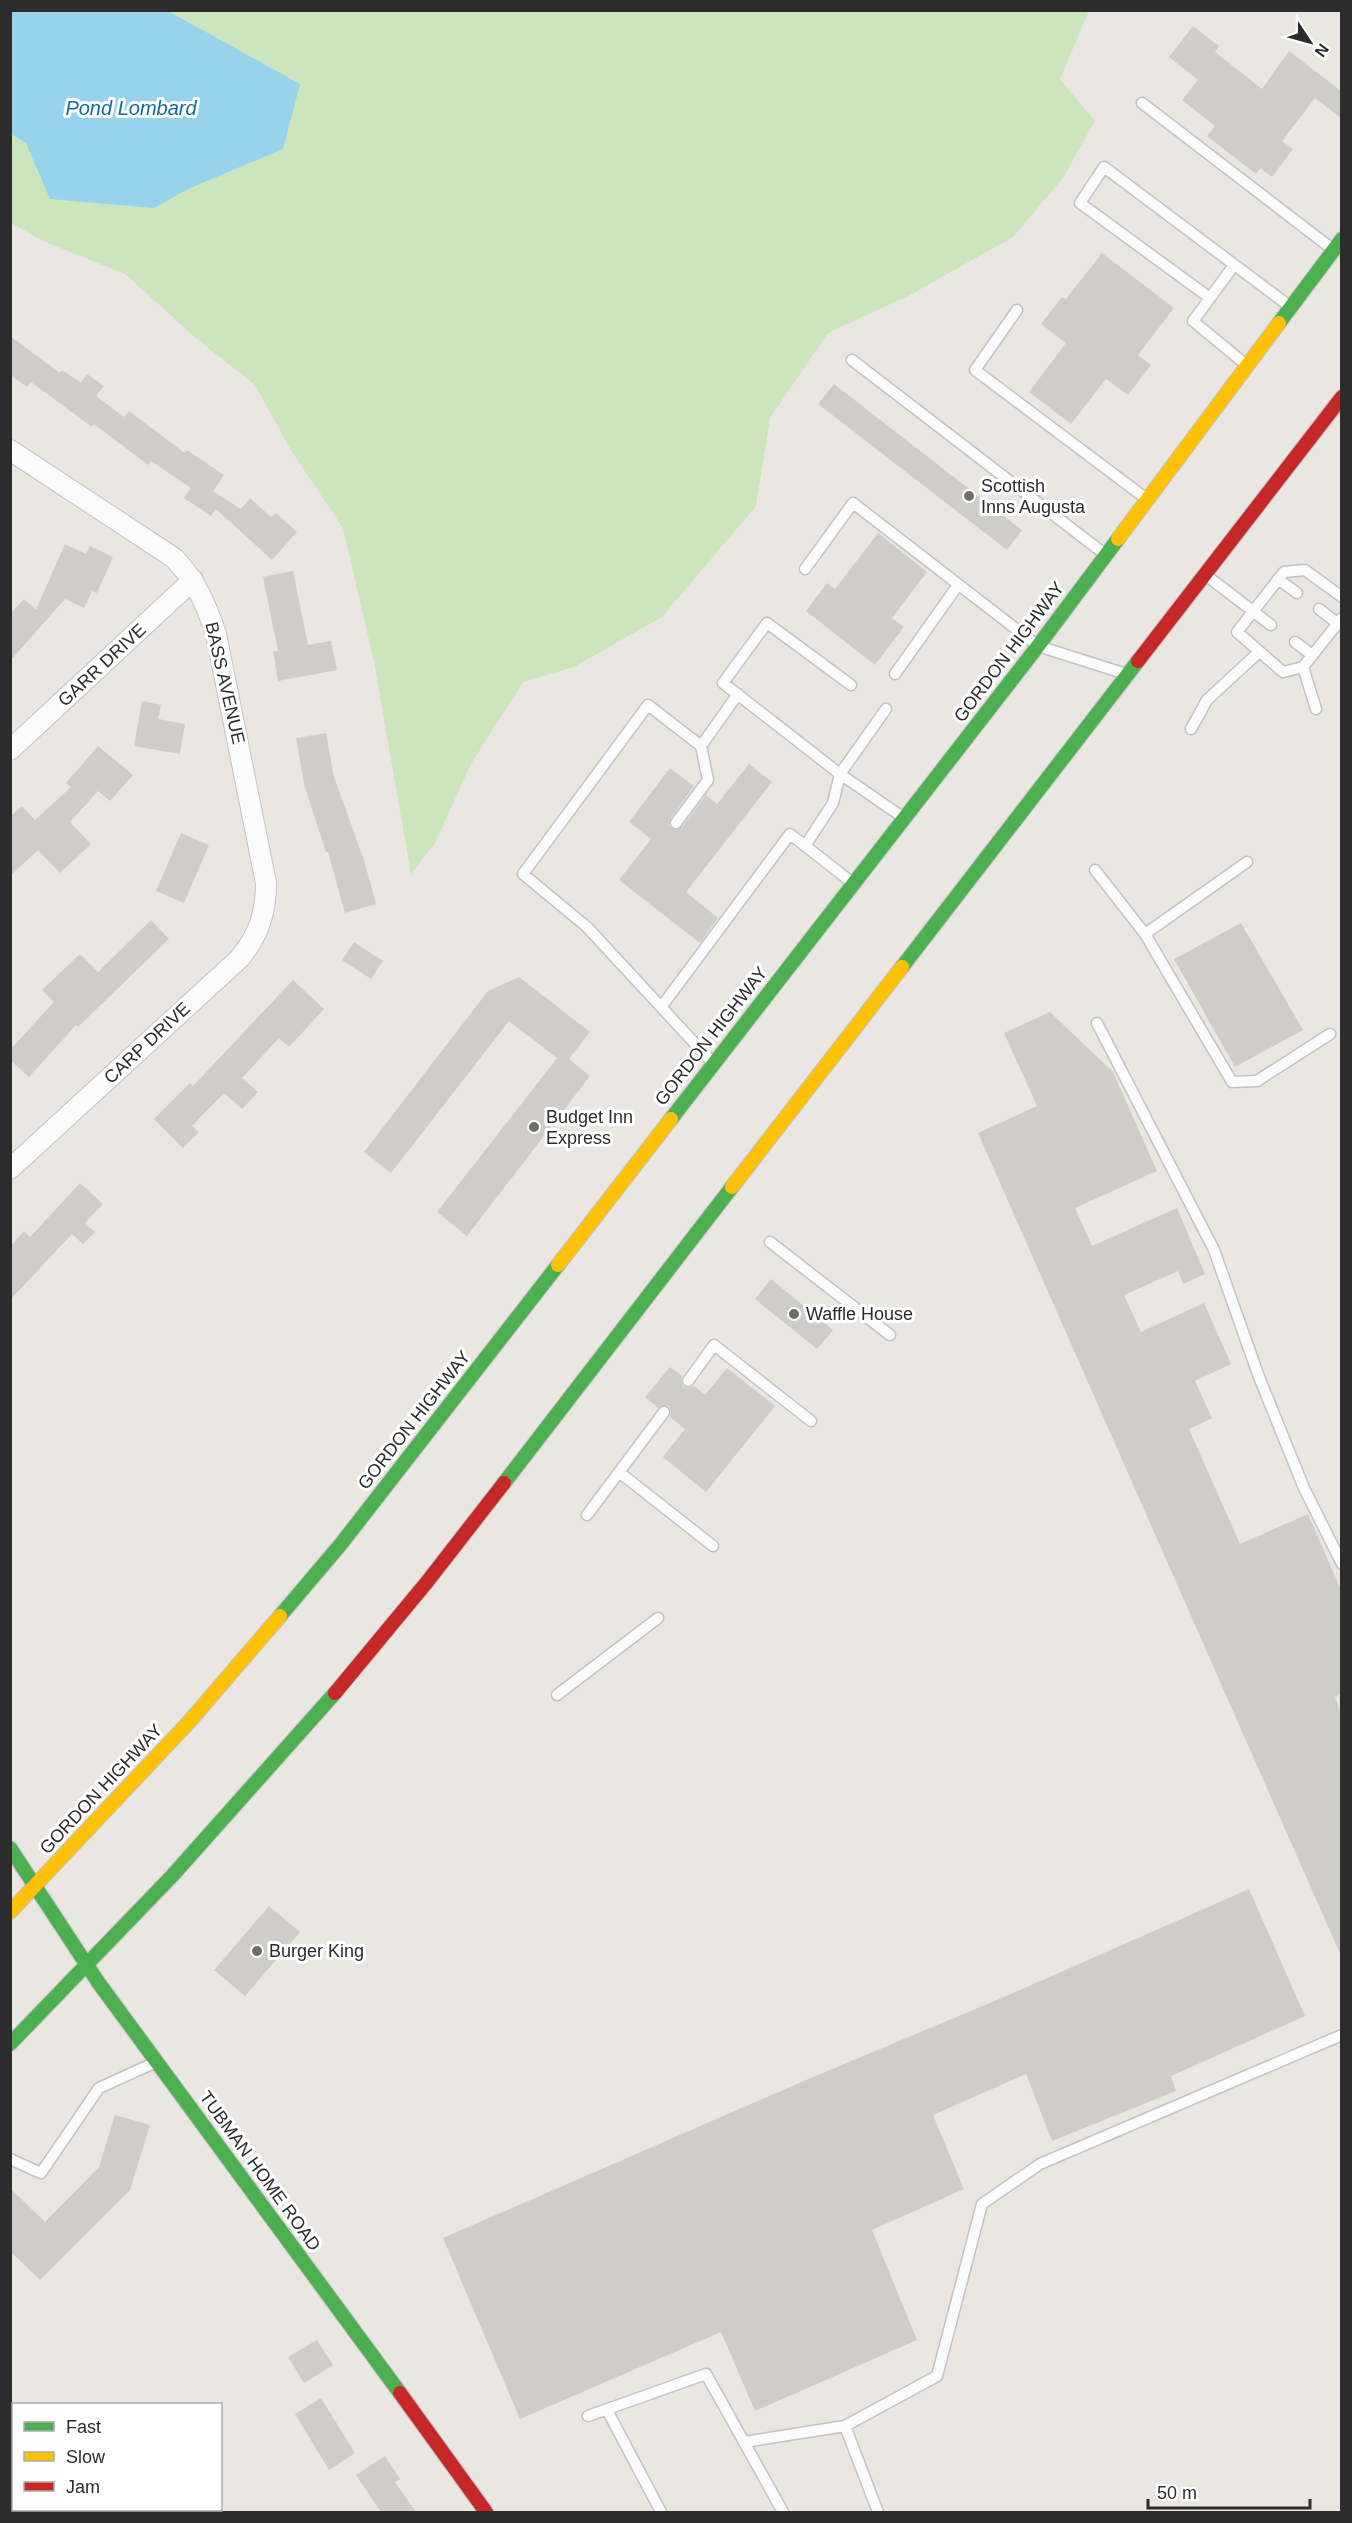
<svg xmlns="http://www.w3.org/2000/svg" width="1352" height="2523" font-family="Helvetica,sans-serif">
<style>
.green{fill:#cce5bc}
.water{fill:#97d3ea}
.building{fill:#cfcdc9}
.lines{fill:none;stroke-linecap:round;stroke-linejoin:round}
.lane-casing{stroke:#c3c3c3;stroke-width:13}
.street-casing{stroke:#c3c3c3;stroke-width:22}
.fast-casing{stroke:#c3c3c3;stroke-width:16}
.slow-casing{stroke:#c3c3c3;stroke-width:16}
.jam-casing{stroke:#c3c3c3;stroke-width:16}
.lane{stroke:#fcfbfb;stroke-width:10}
.street{stroke:#fcfbfb;stroke-width:20}
.fast{stroke:#4caf50;stroke-width:14}
.slow{stroke:#ffc107;stroke-width:14}
.jam{stroke:#c62828;stroke-width:14}
.poi-dot{fill:#6e6d6c;stroke:#fff;stroke-width:2}
.labels{text-anchor:middle;stroke-width:6;stroke-linejoin:round;paint-order:stroke}
.poi-label{font-size:18px;fill:#2c2c2c;stroke:#fff;text-anchor:start}
.street-label{font-size:18px;fill:#2c2c2c;stroke:#fff}
.water-label{font-size:20px;font-style:italic;fill:#0f6a9e;stroke:#fff}
</style>
<rect width="100%" height="100%" fill="#eae7e2"/>
<path class="green" d="M11,11H1089L1060,79L1095,121L1063,178L1013,237L910,295L828,333L770,418L756,506L662,617L574,667L523,682L471,764L435,843L411,874L374,662L343,528L292,452L255,385L197,339L125,274L43,241L11,223Z"/>
<path class="water" d="M10,11H168L300,84L283,149L188,189L154,208L50,199L26,143L11,134Z"/>
<path class="building" d="M1193,26L1219,46L1215,52L1262,89L1289,51L1341,91V118L1315,98L1282,141L1293,149L1272,177L1260,168L1256,174L1207,136L1215,126L1182,100L1198,80L1169,57Z
M1102,253L1174,308L1138,355L1151,365L1128,395L1106,379L1071,424L1029,392L1066,343L1041,324L1062,297L1066,299Z
M10,336L60,373L62,370L81,383L87,374L104,386L96,396L124,417L129,411L185,453L187,450L224,475L213,491L241,509L250,498L271,517L276,513L297,532L272,560L216,509L211,516L184,498L191,488L151,461L148,465L94,424L92,427L31,382L27,387L10,375Z
M834,384L1022,530L1007,550L818,404Z
M878,533L927,572L892,618L904,627L875,665L806,611L827,583L835,589Z
M65,544L86,554L90,546L113,557L97,593L92,591L84,608L65,599L10,661V614L24,599L36,610Z
M293,571L308,645L331,641L337,670L278,681L273,651H278L263,577Z
M142,701L161,705L158,719L185,724L180,754L134,746Z
M326,733L334,777L364,860L376,904L345,913L328,852H326L304,784L296,738Z
M98,746L133,775L110,801L98,791L70,822L91,844L60,873L38,850L10,876V817L22,806L35,820L71,787L66,783Z
M749,764L772,782L686,892L718,918L700,943L619,880L651,839L629,822L670,768L694,786L670,819L669,826L676,830L682,827L706,795L717,804Z
M181,833L209,845L184,903L156,891Z
M151,920L169,939L78,1027L76,1025L29,1077L10,1060V1050L54,1002L42,990L80,954L98,972Z
M1241,923L1303,1030L1235,1067L1174,959Z
M354,942L383,961L371,979L342,960Z
M519,977L590,1032L569,1059L590,1076L467,1236L437,1212L557,1058L509,1021L391,1173L364,1152L488,991Z
M293,980L324,1009L289,1047L279,1038L242,1078L258,1092L242,1109L224,1093L192,1126L199,1132L183,1148L154,1119L190,1083L193,1086Z
M1050,1012L1113,1072L1157,1171L1075,1208L1092,1246L1177,1208L1205,1274L1183,1284L1178,1271L1124,1295L1141,1332L1204,1303L1231,1364L1195,1381L1212,1418L1189,1429L1240,1544L1308,1514L1341,1590V1694L1335,1697L1341,1713V1956L978,1133L1037,1106L1004,1033Z
M80,1183L103,1204L85,1223L95,1232L83,1244L72,1234L10,1300V1247L24,1231L30,1237Z
M771,1279L833,1330L817,1349L755,1299Z
M670,1367L682,1376L681,1381L683,1387L688,1388L694,1386L705,1395L727,1368L775,1406L706,1492L663,1457L685,1429L670,1417L671,1412L669,1406L664,1405L658,1408L645,1397Z
M1249,1889L1305,2016L1171,2076L1176,2091L1052,2141L1026,2074L933,2115L964,2189L872,2230L917,2340L755,2411L721,2332L520,2419L443,2238L806,2080L997,2000Z
M269,1906L300,1932L245,1996L214,1970Z
M115,2115L150,2125L130,2190L40,2280L10,2251V2188L45,2222L99,2167Z
M317,2340L333,2365L304,2383L288,2357Z
M321,2398L355,2453L329,2470L295,2414Z
M385,2456L400,2479L395,2482L416,2512H381L356,2475Z"/>
<g class="lines">
<g class="lane-casing">
<path id="lane" d="M1142,103L1331,248
M1210,298L1234,265
M1017,310L975,370L1144,497
M852,360L1102,552
M1244,363L1193,321L1210,298L1080,203L1104,167L1288,305
M805,569L853,503L1038,646L1123,673
M1207,576L1271,625
M1278,579L1297,593
M1342,597L1305,570L1284,572L1237,632L1283,672L1303,667L1342,618
M1319,609L1337,623
M1295,642L1312,655
M1303,667L1316,709
M895,674L958,585
M886,709L840,774L901,816
M1191,729L1207,700L1259,652
M701,746L738,694
M676,823L708,780L701,746L648,705L523,874L587,927L712,1062
M805,846L833,803L840,774L723,683L767,623L851,685
M1095,870L1145,934L1232,1082L1257,1081L1330,1034
M1145,934L1247,862
M662,1006L790,834L850,881
M1097,1023L1214,1250L1259,1377L1304,1488L1342,1564
M770,1242L890,1335
M688,1381L714,1345L811,1421
M619,1472L713,1546
M587,1515L664,1412
M557,1695L658,1618
M10,2159L41,2173L99,2088L154,2063
M607,2410L661,2512
M588,2416L706,2374L783,2512
M845,2426L878,2512
M10,2439L14,2438
M744,2442L845,2426L937,2376L982,2204L1040,2164L1342,2035
M121,2510L122,2512"/>
</g>
<g class="street-casing">
<path id="street" d="M10,450L174,558C196,581 206,604 216,634L266,883C266,913 259,934 240,958L10,1169
M10,750L193,580"/>
</g>
<g class="fast-casing">
<path id="fast" d="M1279,323L1342,239
M902,967L1138,661
M671,1119L1038,646L1118,539
M504,1483L732,1187
M280,1616L341,1544L558,1265
M10,1848L98,1982L400,2393
M10,2044L172,1876L335,1693"/>
</g>
<g class="slow-casing">
<path id="slow" d="M1118,539L1279,323
M732,1187L902,967
M558,1265L671,1119
M10,1912L189,1722L280,1616"/>
</g>
<g class="jam-casing">
<path id="jam" d="M1138,661L1342,397
M335,1693L427,1582L504,1483
M400,2393L486,2512"/>
</g>
<use href="#lane" class="lane"/>
<use href="#street" class="street"/>
<use href="#fast" class="fast"/>
<use href="#slow" class="slow"/>
<use href="#jam" class="jam"/>
</g>
<g class="poi-dot">
<circle cx="969" cy="496" r="6"/>
<circle cx="534" cy="1127" r="6"/>
<circle cx="794" cy="1314" r="6"/>
<circle cx="257" cy="1951" r="6"/>
</g>
<g class="labels">
<g class="poi-label">
<text x="981" y="492">Scottish<tspan x="981" dy="21">Inns Augusta</tspan></text>
<text x="546" y="1123">Budget Inn<tspan x="546" dy="21">Express</tspan></text>
<text x="806" y="1320">Waffle House</text>
<text x="269" y="1957">Burger King</text>
</g>
<g class="street-label">
<text transform="translate(1009 652) rotate(-53)" y="6">GORDON HIGHWAY</text>
<text transform="translate(102 665) rotate(-43)" y="6">GARR DRIVE</text>
<text transform="translate(225 683) rotate(77)" y="6">BASS AVENUE</text>
<text transform="translate(711 1036) rotate(-52)" y="6">GORDON HIGHWAY</text>
<text transform="translate(147 1043) rotate(-43)" y="6">CARP DRIVE</text>
<text transform="translate(414 1420) rotate(-52)" y="6">GORDON HIGHWAY</text>
<text transform="translate(101 1789) rotate(-47)" y="6">GORDON HIGHWAY</text>
<text transform="translate(260 2171) rotate(54)" y="6">TUBMAN HOME ROAD</text>
</g>
<g class="water-label">
<text x="131" y="115">Pond Lombard</text>
</g>
</g>
<rect width="1352" height="2523" fill="none" stroke="#2c2c2c" stroke-width="24"/>
<rect x="12" y="2403" width="210" height="108" fill="#ffffff" stroke="#ababab" stroke-width="1.5"/>
<rect x="24" y="2422" width="30" height="9" fill="#4caf50" stroke="#ababab" stroke-width="1.5"/>
<text x="66" y="2433" font-size="18" fill="#2c2c2c">Fast</text>
<rect x="24" y="2452" width="30" height="9" fill="#ffc107" stroke="#ababab" stroke-width="1.5"/>
<text x="66" y="2463" font-size="18" fill="#2c2c2c">Slow</text>
<rect x="24" y="2482" width="30" height="9" fill="#c62828" stroke="#ababab" stroke-width="1.5"/>
<text x="66" y="2493" font-size="18" fill="#2c2c2c">Jam</text>
<g transform="translate(1310 42) rotate(126)" stroke="#ffffff" stroke-width="4.5" paint-order="stroke">
<path d="M0-4.5L10 22L0 15L-10 22Z" fill="#2c2c2c"/>
<text y="-9" font-size="16" font-weight="bold" text-anchor="middle" fill="#2c2c2c">N</text>
</g>
<path d="M1148 2499v9h162v-9" fill="none" stroke="#2c2c2c" stroke-width="3"/>
<text x="1157" y="2499" font-size="18" fill="#2c2c2c" stroke="#ffffff" stroke-width="4.5" paint-order="stroke">50 m</text>
</svg>
